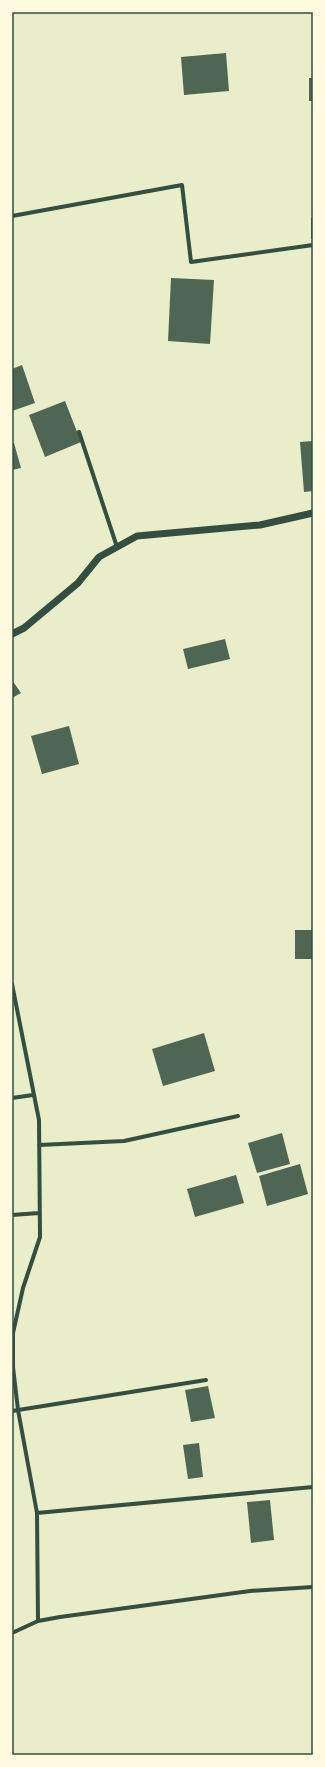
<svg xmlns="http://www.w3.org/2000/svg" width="325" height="1767" font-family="'PT Sans',sans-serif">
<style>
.building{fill:#4f6655}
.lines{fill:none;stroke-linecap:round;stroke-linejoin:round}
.minor{stroke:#344e41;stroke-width:4}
.tertiary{stroke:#344e41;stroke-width:7}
.neatline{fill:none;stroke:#344e41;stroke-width:1.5}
</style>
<rect width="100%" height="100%" fill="#e9edc9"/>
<path class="building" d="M226,53L229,91L184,95L181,57Z
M309,78H313V101H309Z
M311,218H313V239H311Z
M171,278L214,280L210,344L168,341Z
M22,365L35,403L12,411V369Z
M65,401L81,442L45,457L29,415Z
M313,441V491L304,492L300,442Z
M12,443H14L21,468L12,470Z
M225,639L230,659L188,669L183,649Z
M12,680L21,693L12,698Z
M69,726L79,764L42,774L31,736Z
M295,930H313V959H295Z
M204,1033L215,1071L163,1086L152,1049Z
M282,1133L290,1164L257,1173L248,1143Z
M300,1164L308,1194L267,1206L259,1176Z
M236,1175L244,1203L195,1217L187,1189Z
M208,1386L215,1418L191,1422L185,1390Z
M199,1443L203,1477L188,1479L183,1445Z
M270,1500L274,1540L251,1543L247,1502Z"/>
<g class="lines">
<path class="minor" d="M12,216L182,185L191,262L313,245
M79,432L117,547
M12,984L39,1120L40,1237L23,1288L13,1333V1367L18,1410L37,1513L38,1621
M12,1098L33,1095
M39,1145L124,1141L238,1116
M12,1215L39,1213
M12,1411L206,1380
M37,1513L313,1487
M12,1633L38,1621L60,1617L250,1591L313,1587"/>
<path class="tertiary" d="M12,634L24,628L78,583L99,557L137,536L260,525L313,513"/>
</g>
<rect width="325" height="1767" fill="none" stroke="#fefae0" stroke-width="26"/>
<rect x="13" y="13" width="299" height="1741" class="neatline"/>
</svg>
